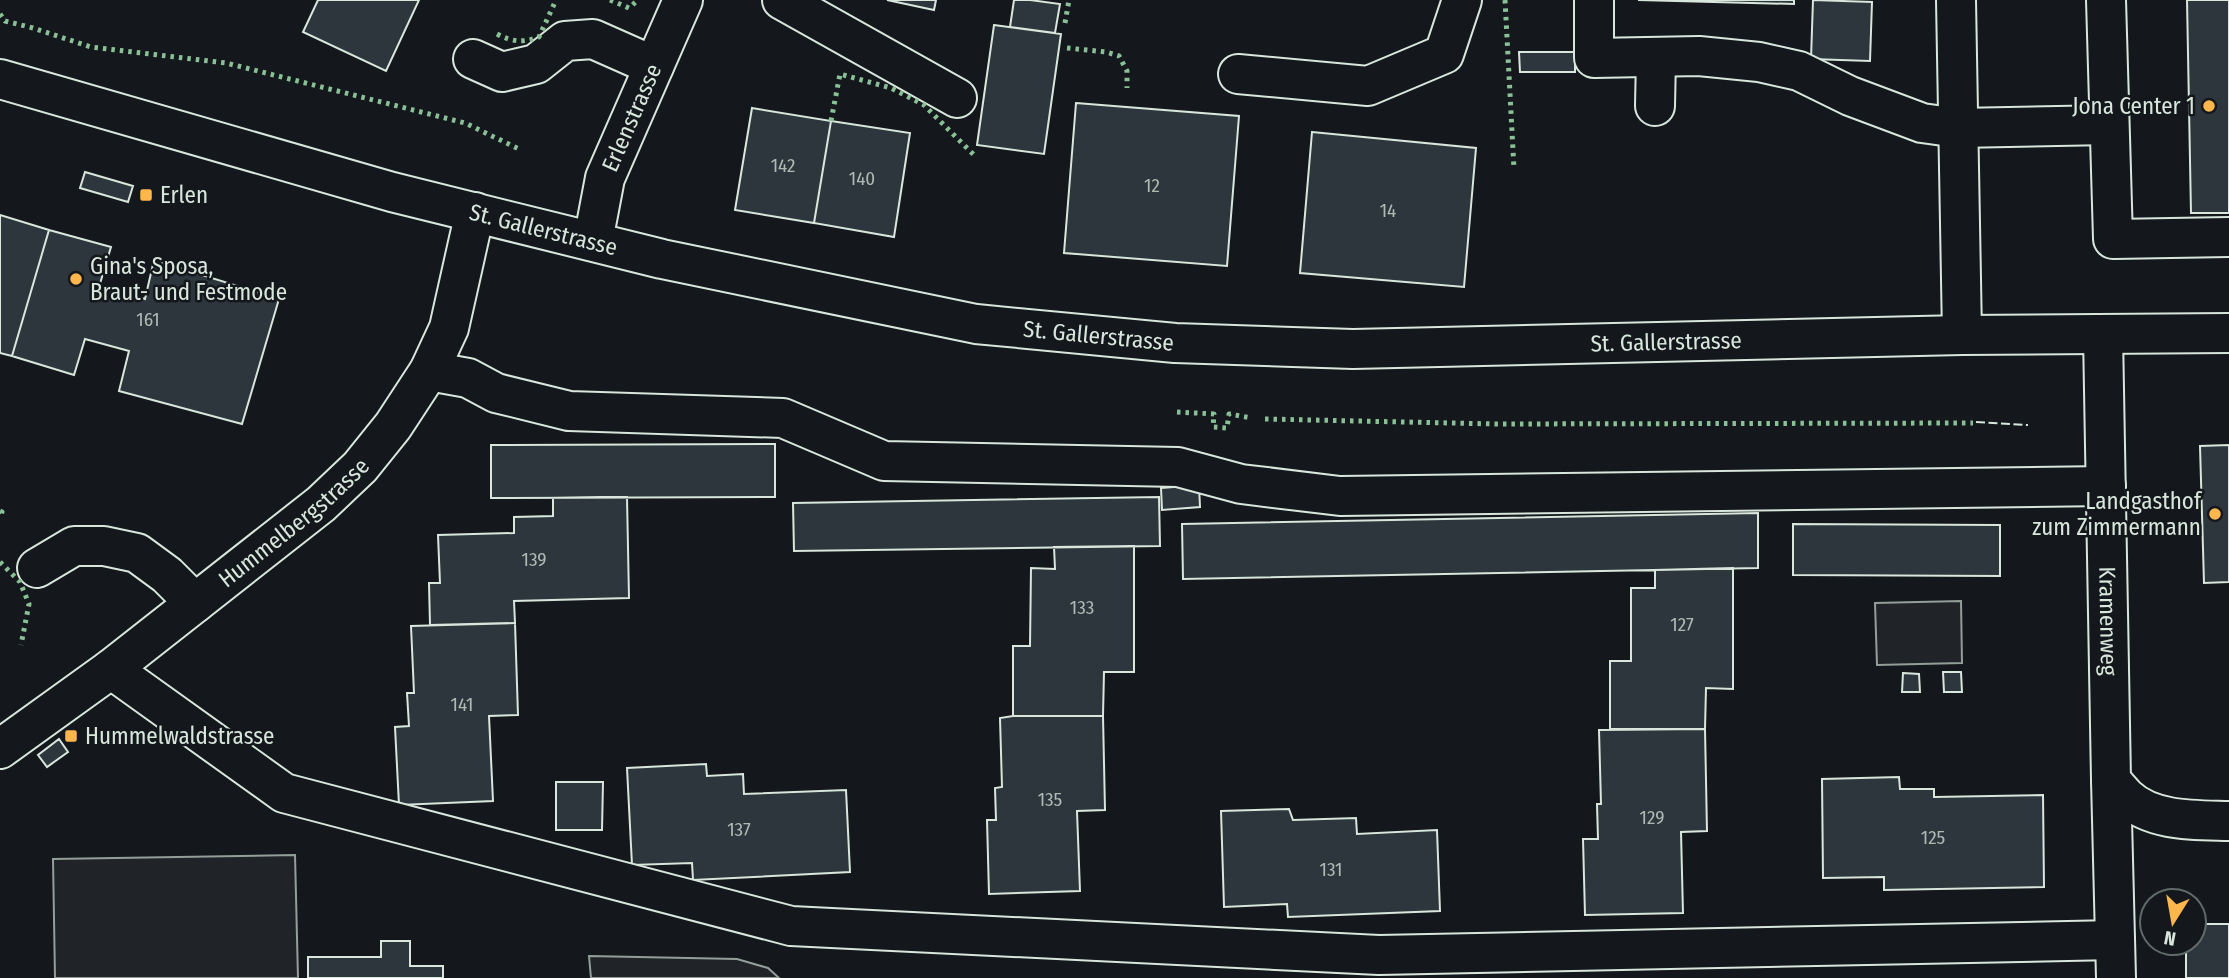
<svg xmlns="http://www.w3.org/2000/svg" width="2229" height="978" font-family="'Fira Sans Condensed',sans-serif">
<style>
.green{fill:#202428;stroke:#939e99;stroke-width:2}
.building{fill:#2c363c;stroke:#d8e6dc;stroke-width:2}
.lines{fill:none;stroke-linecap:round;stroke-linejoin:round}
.minor-casing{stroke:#d8e6dc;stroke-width:42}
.major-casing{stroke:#d8e6dc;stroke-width:42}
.minor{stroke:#14181c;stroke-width:38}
.major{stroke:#14181c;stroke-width:38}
.hedge{stroke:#8ac095;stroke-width:5;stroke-dasharray:3.5 5;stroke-linecap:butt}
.fence{stroke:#d8e6dc;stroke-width:2;stroke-dasharray:9 3.5;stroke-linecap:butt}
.poi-dot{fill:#ffb74d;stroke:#14181c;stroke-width:2.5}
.labels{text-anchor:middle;stroke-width:5;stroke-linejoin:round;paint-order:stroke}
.number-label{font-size:19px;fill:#adbab4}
.poi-label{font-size:23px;fill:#d8e6dc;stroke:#14181c;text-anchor:start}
.street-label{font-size:23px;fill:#d8e6dc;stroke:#14181c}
</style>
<rect width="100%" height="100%" fill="#14181c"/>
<path class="green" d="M1961,601L1962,663L1877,665L1875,603Z
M295,855L298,978H55L53,859Z
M589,956L737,959L768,968L779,978H591Z"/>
<path class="building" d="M318,0H419L386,71L303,32Z
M887,0H936L934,10Z
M1014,0H1030L1060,4L1055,33L1010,27Z
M1638,0H1794V4Z
M1813,0L1872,2L1870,61L1811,59Z
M2187,0H2229V213H2191Z
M994,25L1061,34L1044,154L977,145Z
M1519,52H1575V72H1520Z
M1076,103L1239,116L1227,266L1064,253Z
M752,108L831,121L814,223L735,210Z
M831,121L910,133L894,237L814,223Z
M1312,132L1476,148L1464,287L1300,273Z
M85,172L133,186L128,202L80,188Z
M0,215L49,230L12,356L0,353Z
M49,230L111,247L99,287L145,299L154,260L279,299L242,424L119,391L129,351L85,339L74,375L12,356Z
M775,444V497L491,498V445Z
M2229,445V582L2204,583L2200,446Z
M1199,485L1200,507L1162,510L1161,488Z
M627,497L629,598L514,601L515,623L430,625L429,583H440L438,535L514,533V517L553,516V498Z
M1159,497L1160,546L794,551L793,503Z
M1758,513V568L1183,579L1182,524Z
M1793,524L2000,525V576L1793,575Z
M1134,546V672H1104L1103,716H1013V646H1030L1031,568L1055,569L1054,547Z
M1733,568V689L1706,688L1705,729H1610V661H1631V588H1655V570Z
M515,623L518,715L489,716L493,801L399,805L395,727L409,726L407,693H414L411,626Z
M1943,672H1961L1962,692H1944Z
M1903,673L1919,674L1920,692H1902Z
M1013,716H1103L1105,810L1077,811L1080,891L989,894L987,820H996L995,788L1002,787L1000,718Z
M1705,729L1707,831L1681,832L1683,913L1585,915L1583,839H1598L1597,804H1601L1599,730Z
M59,739L68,752L47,767L38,755Z
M706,764L707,776L743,774L744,794L846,790L850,872L693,880L692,863L632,865L627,768Z
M1899,777L1900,789H1934V797L2043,795L2044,887L1884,890V877L1823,878L1822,779Z
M556,782H603L602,830H556Z
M1289,809L1293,820L1356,818L1357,834L1437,830L1440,911L1288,917L1287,904L1224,907L1221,811Z
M2194,924H2229V978H2186V943H2194Z
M381,941H410V966H443V978H308V957H381Z"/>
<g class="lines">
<g class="minor-casing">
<g id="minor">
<path d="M782,0L957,98"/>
<path d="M1594,0V58L1699,56L1759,62L1799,71L1850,96L1922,123L1958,128L2109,125"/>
<path d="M1956,0L1962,335"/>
<path d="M2106,0L2113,239L2229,237"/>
<path d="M473,59L502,72L536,64L565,41L593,39L654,66"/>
<path d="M1238,74L1368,86L1444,54L1462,0"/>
<path d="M1655,106L1656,57"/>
<path id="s1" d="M593,241L605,178L683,0"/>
<path id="s2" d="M2103,334L2111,780C2116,786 2121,792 2126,797C2152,822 2196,820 2229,821"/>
<path d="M429,371L468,378L496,393L569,411L783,418L884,461L1178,467L1241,484L1340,496L2106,486"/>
<path d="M37,568L74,546H104L137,553L167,575L195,603"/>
<path d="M111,669L284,793L791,926L1379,955L2115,940"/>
<path id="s3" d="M0,749L111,669L321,504L360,467L393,426L429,371L449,328L475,212"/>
<path d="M2111,780L2116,978"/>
</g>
</g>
<g class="major-casing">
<g id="major">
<path id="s4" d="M0,79L392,192L662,259L976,324L1175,343L1353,349L1962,335L2229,333"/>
</g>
</g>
<use href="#minor" class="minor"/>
<use href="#major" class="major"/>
<path class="hedge" d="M610,0L629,8L638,0
M1505,0L1514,169
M0,14L5,21L33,28L91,47L226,63L465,123L519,149
M1065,23L1069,0
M497,34C512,42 523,43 539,37L556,0
M1067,48L1106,52L1119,56L1127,71V88
M831,121L840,74L891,88L924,105L975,156
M1177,412L1214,414L1213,427L1227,428L1229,414L1252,418
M1265,419L1497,424L1973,423
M0,511L2,512L0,518
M0,562L20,582L29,604L21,645"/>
<path class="fence" d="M1976,422L2028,425"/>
</g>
<g class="poi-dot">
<circle cx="2209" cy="106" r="7"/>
<rect x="139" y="188" width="14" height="14" rx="3.5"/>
<circle cx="76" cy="279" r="7"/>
<circle cx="2215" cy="514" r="7"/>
<rect x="64" y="729" width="14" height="14" rx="3.5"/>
</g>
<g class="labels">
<g class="number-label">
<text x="783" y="172">142</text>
<text x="862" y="185">140</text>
<text x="1152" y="192">12</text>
<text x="1388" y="217">14</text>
<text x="148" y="326">161</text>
<text x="534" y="566">139</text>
<text x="1082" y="614">133</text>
<text x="1682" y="631">127</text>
<text x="462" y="711">141</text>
<text x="1050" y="806">135</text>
<text x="1652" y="824">129</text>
<text x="739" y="836">137</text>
<text x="1933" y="844">125</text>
<text x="1331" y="876">131</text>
</g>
<g class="poi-label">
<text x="2195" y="114" text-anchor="end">Jona Center 1</text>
<text x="160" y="203">Erlen</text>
<text x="90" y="274">Gina's Sposa,<tspan x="90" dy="26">Braut- und Festmode</tspan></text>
<text x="2201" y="509" text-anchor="end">Landgasthof<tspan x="2201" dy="26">zum Zimmermann</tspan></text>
<text x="85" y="744">Hummelwaldstrasse</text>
</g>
<g class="street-label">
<text dy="8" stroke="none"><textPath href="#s1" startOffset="130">Erlenstrasse</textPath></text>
<text dy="8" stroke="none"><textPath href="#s4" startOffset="564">St. Gallerstrasse</textPath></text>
<text dy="8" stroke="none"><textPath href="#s4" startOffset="1130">St. Gallerstrasse</textPath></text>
<text dy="8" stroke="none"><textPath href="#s4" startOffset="1698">St. Gallerstrasse</textPath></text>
<text dy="8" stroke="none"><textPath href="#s3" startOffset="371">Hummelbergstrasse</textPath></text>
<text dy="8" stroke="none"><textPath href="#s2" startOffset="287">Kramenweg</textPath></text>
</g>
</g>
<g transform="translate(2173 922) rotate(191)"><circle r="33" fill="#14181c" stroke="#626a69" stroke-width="2"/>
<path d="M0-5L12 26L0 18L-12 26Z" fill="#ffb74d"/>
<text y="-10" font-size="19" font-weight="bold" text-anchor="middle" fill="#d8e6dc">N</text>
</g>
</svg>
